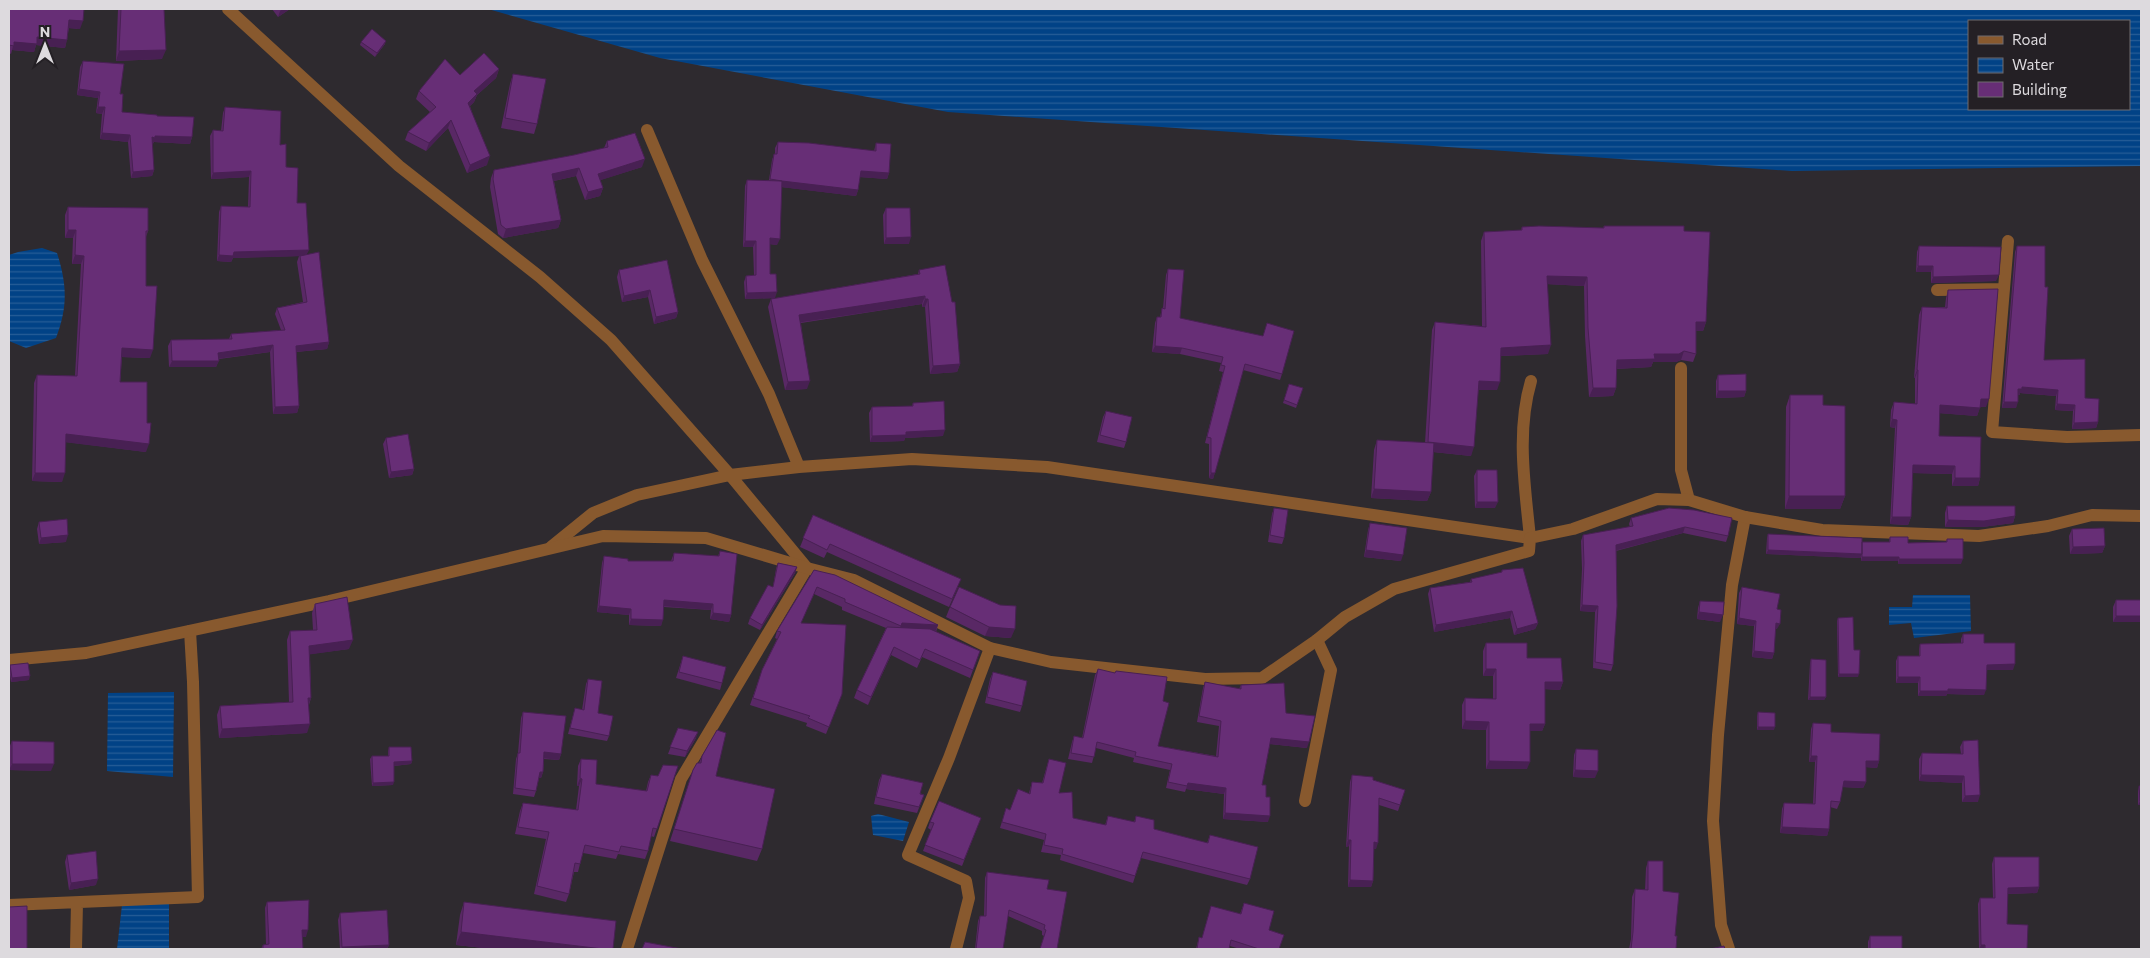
<svg xmlns="http://www.w3.org/2000/svg" width="2150" height="958" font-family="Commissioner,sans-serif">
<style>
.water{fill:url(#water-rules);fill-rule:evenodd}
.lines{fill:none;stroke-linecap:round;stroke-linejoin:round}
.minor{stroke:#88592e;stroke-width:12}
.tertiary{stroke:#88592e;stroke-width:12}
.wall{fill:#592865}
.shaded-wall{fill:#482053}
.building{fill:#672e76;stroke:#482053}
</style>
<defs>
<pattern id="water-rules" width="6" height="5" patternUnits="userSpaceOnUse" patternTransform="scale(1.25)"><rect width="6" height="5" fill="#014286"/><path d="M0 2.5h6" fill="none" stroke="#265d97"/></pattern>
</defs>
<rect width="100%" height="100%" fill="#2e2a2f"/>
<path class="water" d="M488,9H2141V166L1792,171L948,112L660,58ZM1969,21H2129V109H1969Z
M42,248L57,253C67,284 68,307 56,338L26,348L9,341V255L18,252Z
M1913,595H1970L1971,631L1914,638L1911,623L1889,625V607H1912Z
M174,692L173,777L107,771L108,693Z
M878,814L909,822L903,841L873,835L871,816Z
M169,900V949H117L122,905Z"/>
<g class="lines">
<path class="minor" d="M228,9L399,166L540,277L611,340L730,475L807,568L681,779L627,949
M647,130L702,260L769,394L799,467
M2008,241L1992,432L2067,437L2141,435
M1937,290L2004,289
M1681,368V470L1689,500
M551,547L593,513L637,495L730,475L799,467L912,459L1047,467L1530,538C1525,486 1516,432 1531,381
M1305,801L1331,670L1317,640
M9,905L198,897L193,682L190,631
M76,949L77,903
M956,949L969,898L966,881L908,855L949,758L990,648
M1729,949L1721,925L1713,821L1718,735L1732,585L1745,517"/>
<path class="tertiary" d="M9,660L86,653L329,601L603,536L706,538L807,568L854,580L990,648L1051,662L1205,679L1262,678L1317,640L1345,617L1394,589L1529,551L1530,538L1573,529L1657,499L1689,500L1745,517L1822,530L1979,536L2048,526L2092,515L2141,516"/>
</g>
<path class="wall" d="M9,9L80,29L69,28L65,48L36,45L34,52L12,50L11,54L9,53Z
M118,9H164L162,59L116,61Z
M272,9H290L278,17Z
M361,42L385,44L375,57L360,45Z
M83,61L120,94L122,112L157,116L192,137L190,144L154,142L152,144L154,170L152,176L131,178L128,142L100,139L102,114L96,113L98,98L77,95L80,67Z
M499,69L496,78L477,95L474,102L470,106L487,165L467,173L448,128L426,151L405,140L408,132L430,112L416,99L419,91L460,75Z
M513,74L537,124L534,134L501,128L510,84Z
M225,107L280,145L297,203L307,255L329,342L327,349L296,352L299,406L297,413L273,414L270,352L219,359L216,367H169L168,346L171,340L229,339L231,334L281,330L275,314L277,308L303,302L297,262L299,256L233,258L231,262L217,261L219,212L221,206L248,207L249,177L211,179L210,136L213,130L221,131L223,113Z
M607,141L642,167L600,180L603,188L600,196L585,200L576,176L554,181L561,220L558,228L503,238L498,234L490,187L491,178L494,170L574,155L604,148Z
M778,142L874,151L876,143L889,173L887,179L860,177L858,190L856,196L782,187L777,245L770,244V274L775,298L745,299L744,282L746,276L754,275L753,247H743L745,186L747,180H769L772,160L774,154H775V148Z
M68,207L148,231L146,237V286L150,358L122,357L120,382L146,452L66,442L62,482L32,481L34,383L37,375L75,376L81,264H72L73,238H65V215Z
M886,208L909,244H884L883,215Z
M1604,226L1684,231L1706,322L1703,331H1696V354L1693,362L1681,360L1676,362H1653L1651,367L1616,369V388L1613,396L1589,397L1585,336L1584,286L1547,284L1548,354L1501,356L1497,390H1478L1471,456L1433,452L1431,492L1427,501L1371,498L1374,450L1377,440L1425,443L1432,330L1435,322L1482,326L1481,241L1484,232L1521,230L1522,227L1603,228Z
M1919,246L1996,281L1931,283V272H1916L1917,252Z
M2017,246L2044,360L2085,398L2098,422L2096,428L2072,429L2073,411L2055,410L2056,396L2020,393V395H2018L2016,408H2002L2015,252Z
M667,260L678,312L676,318L654,324L648,297L622,302L617,277L619,270Z
M1168,269L1180,318L1282,374L1280,380L1243,370L1213,479L1209,478V444L1205,443L1223,372L1219,371L1221,363L1180,354L1152,352L1155,323L1157,317H1160L1162,308H1163L1166,275Z
M919,270L960,364L957,372L930,374L925,307H922V304L801,323L807,389L785,390L768,307L771,299L918,274Z
M1948,290L1986,407H1980L1977,416L1939,413V436L1980,478L1978,486H1952V474L1913,473L1911,517L1908,525L1890,524L1895,428L1890,427L1891,410L1894,402L1915,404V378H1914L1919,315L1922,307H1945L1946,298Z
M1718,375L1746,391L1744,397L1716,398V381Z
M1289,384L1303,388L1296,408L1283,403Z
M1790,395L1823,405L1845,496L1840,509H1785L1786,407Z
M913,403L943,436L905,438L904,441L870,442L869,413L872,407L912,406Z
M1106,411L1126,442L1124,448L1097,442L1103,417Z
M386,438L414,469L412,475L389,478L383,444Z
M1477,470L1495,508H1475L1474,476Z
M1947,506L2015,516L2013,523L1982,527H1945V513Z
M1274,508L1284,538L1282,544L1268,542L1272,514Z
M1669,508L1728,536L1726,542L1683,533L1616,551L1613,665L1611,671L1593,668L1595,612L1580,611L1582,569L1581,541L1583,535L1630,527L1629,524L1631,518Z
M813,515L958,587L949,607L827,552L824,558L800,547Z
M39,522L66,542L39,544L37,529Z
M1370,523L1401,561L1364,557L1368,530Z
M2072,529L2105,546L2102,553L2070,554L2069,536Z
M1768,534L1862,542H1889L1890,537L1908,543L1946,542L1947,539L1961,564H1898V561H1861V557L1860,558L1766,554L1767,538Z
M720,551L731,615L729,622L710,619L711,610L664,607L661,626L629,625V615L597,612L602,563L604,556L628,561H671L674,553L718,556Z
M778,563L797,567L795,573L760,630L748,624L750,618L773,587L776,569Z
M814,570L938,625L936,632L980,651L970,678L922,657L917,668L891,655L868,705L854,698L857,690L886,628L842,610V607L814,594L801,623L842,694L826,734L806,726L807,723L750,705L762,670L777,639L775,638L777,631Z
M1502,570L1538,623L1535,629L1514,635L1510,618L1434,632L1428,594L1430,588L1470,582L1471,579L1501,573Z
M1742,587L1777,609V629H1775L1774,653L1772,659L1752,657L1754,626L1737,624L1739,593Z
M2116,600L2141,622H2113V607Z
M1700,601L1720,622L1697,619L1698,608Z
M315,604L349,649L310,654L311,698L309,705L307,733L219,738L217,715L220,706L289,702L287,640L290,631L313,630L312,613Z
M950,607L1011,638L985,636L946,617Z
M1838,618L1854,650L1858,677H1838L1837,621Z
M1963,634L1984,643L2013,670H1987L1984,695L1947,694L1946,696H1918V683H1896V661L1898,656H1919V649L1920,644L1961,643V639Z
M1486,643L1527,658L1563,682L1560,690L1545,689V724L1542,731H1530L1527,769H1486V730L1462,729V705L1465,698L1493,699V676H1483V651Z
M683,656L722,683L720,690L676,678Z
M1811,659L1826,697L1824,700H1808L1810,663Z
M10,665L29,680L11,682L9,668Z
M1098,669L1163,701L1158,746L1216,756L1219,726L1197,722L1203,688L1205,682L1239,689L1241,685L1286,713L1307,748L1270,744L1262,785L1266,797L1268,822L1223,819L1224,794L1186,789L1185,792L1166,788L1170,770L1133,762L1134,758L1096,748L1092,763L1068,759L1072,742L1074,736L1082,738L1095,675Z
M993,672L1022,706L1020,712L985,703L990,679Z
M588,679L598,713L609,736L607,741L568,734L575,708L582,710L586,684Z
M523,712L561,754L559,760L544,759L543,772L541,778H539L536,791L534,797L513,794L516,759L518,753L521,718Z
M1758,712L1774,730H1757V716Z
M1813,723L1879,761L1877,768L1866,767V782L1863,788L1842,787L1840,802L1837,809L1830,807L1829,829L1827,836L1780,833L1782,809L1784,803L1813,804L1815,762H1809L1811,729Z
M678,728L696,738L685,757L668,754Z
M12,741L51,771L9,770V748Z
M1963,741L1978,802H1962V783L1919,781V759L1922,753L1961,754L1960,747Z
M389,747L412,761L411,764L394,766L393,785L372,786L370,759L372,756H388V751Z
M1576,749L1595,778L1573,777L1574,755Z
M702,756L762,849L757,861L670,841L693,770L699,763Z
M581,759L596,784L646,791L648,782L651,775L658,776L678,766L654,837L651,836L648,851L645,859L618,854L616,859L583,853L580,864L578,872H574L569,894L566,902L534,894L546,839L515,834L520,811L523,803L576,810L579,786H577L578,766Z
M1049,759L1059,793L1073,818L1105,825L1108,816L1134,822L1136,816L1154,829L1207,843L1210,835L1250,879L1247,885L1141,858L1133,883L1060,860L1061,855L1041,852L1044,840L1000,828L1006,808L1010,810L1029,793L1032,782L1042,783Z
M882,774L924,795L917,813L874,804L879,780Z
M1352,775L1373,780L1405,790L1398,811L1379,805L1376,849H1374L1373,881L1371,887H1348L1349,846L1346,847L1350,782Z
M2139,786L2141,805H2138V791Z
M981,818L962,866L923,851L931,830L928,828L930,822Z
M67,855L96,885L69,890L65,862Z
M1994,857L2039,887L2037,893L2008,894L2007,924L2027,949H1979L1978,904L1980,898H1993L1992,864Z
M1648,861L1663,891L1675,936L1676,949H1629L1631,939L1632,897L1635,889L1645,890L1646,868Z
M987,872L1047,889L1057,949H1040L1044,936L1042,935V931L1008,916L1003,949H975L978,921L980,916H984L985,878Z
M267,902L306,937H302L303,949H261L263,945H266L265,908Z
M464,902L613,949H493L456,945L460,915Z
M1244,903L1269,930L1279,949H1240L1230,946L1229,949H1196L1199,937L1202,938L1211,906L1240,914Z
M340,913L389,945L387,949H340L338,920Z
M1870,936L1902,949H1868V942Z"/>
<path class="shaded-wall" d="M283,9H290L278,17L280,11Z
M69,20L83,21L80,29L66,28Z
M37,37L67,40L65,48L36,45L34,52L12,50L14,42Z
M386,41L385,44L375,57L377,53Z
M166,50L162,59L116,61L119,51Z
M499,69L496,78L477,95L474,102L465,111L468,103L474,91Z
M79,89L100,92L98,98L77,95Z
M98,107H105L102,114L96,113Z
M451,120L448,128L426,151L429,143Z
M102,133L130,135L128,142L100,139Z
M155,136L192,137L190,144L154,142L153,144H150L152,137Z
M490,156L487,165L467,173L470,165Z
M645,159L642,167L595,182L598,174Z
M579,168L576,176L549,182L552,174Z
M154,170L152,176L131,178L133,172Z
M251,171L249,177L211,179L213,173Z
M861,171L889,173L887,179L858,177Z
M782,181L858,190L856,196L780,187Z
M603,188L600,196L585,200L588,192Z
M561,220L558,228L503,238L506,229Z
M68,230H76L73,238H65Z
M911,237L909,244H884L886,238Z
M770,238L780,239L777,245L768,244Z
M745,241H756L753,247H743Z
M309,250L306,256L233,258L231,262L217,261L219,255L234,252Z
M75,255L84,256L81,264H72Z
M1918,266H1933L1931,272H1916Z
M1999,275L1996,281L1931,283L1933,277Z
M1547,276L1587,277L1584,286L1544,284Z
M650,290L648,297L622,302L624,296Z
M777,292L775,298L745,299L747,293Z
M925,296L922,304L796,323L799,315Z
M925,299H928L925,307H922Z
M678,312L676,318L654,324L656,317Z
M1696,322H1706L1703,331H1693Z
M329,342L327,349L294,352L296,346Z
M273,345L270,352L216,359L218,353Z
M1551,345L1548,354L1498,356L1501,348Z
M1155,346L1182,348L1180,354L1152,352Z
M122,348L153,350L150,358L119,357Z
M1684,351L1681,360L1676,362H1653L1651,367L1613,369L1617,360L1654,354Z
M172,361H219L216,367H169Z
M960,364L957,372L930,374L933,366Z
M1917,370H1918L1915,378H1914Z
M810,381L807,389L785,390L788,382Z
M1479,381L1500,382L1497,390H1476Z
M2022,387L2058,390L2056,396L2020,393V395H2016L2018,389Z
M1593,388H1616L1613,396L1589,397Z
M1718,391H1746L1744,397L1716,398Z
M1981,399H1989L1986,407H1978Z
M2004,402H2018L2016,408H2002Z
M2057,404L2075,405L2073,411L2055,410Z
M1940,405L1980,408L1977,416L1937,413Z
M299,406L297,413L273,414L275,407Z
M1892,419L1897,420L1895,428L1890,427Z
M2098,422L2096,428L2072,429L2074,423Z
M945,430L943,436L905,438L904,441L870,442L872,436L906,432Z
M66,434L149,444L146,452L63,442Z
M1428,442L1474,447L1471,456L1424,451Z
M1913,465L1955,466L1952,474L1910,473Z
M414,469L412,475L389,478L391,472Z
M35,473H65L62,482L32,481Z
M1211,473H1215L1213,479L1209,478Z
M1955,478H1980L1978,486H1952Z
M1374,489L1431,492L1427,501L1371,498Z
M1789,496H1845L1840,509H1785Z
M1477,502H1498L1495,508H1475Z
M2015,516L2013,523L1982,527H1945L1948,520Z
M1892,517H1911L1908,525L1890,524Z
M1685,527L1683,533L1614,551L1616,545Z
M68,535L66,542L39,544L41,538Z
M2105,546L2102,553L2070,554L2073,547Z
M1366,550L1403,555L1401,561L1364,557Z
M1768,550L1862,554L1860,558L1766,554Z
M1862,557H1899L1898,561H1861Z
M1899,559H1963L1961,564H1898Z
M797,567L795,573L760,630L762,625Z
M664,600L713,604L711,610L662,606Z
M1582,605L1598,606L1595,612L1580,611Z
M599,606L631,609L629,615L597,612Z
M1512,611L1510,618L1434,632L1436,625Z
M1699,612L1723,615L1720,622L1697,619Z
M713,613L731,615L729,622L710,619Z
M2116,616H2141V622H2113Z
M1739,618L1756,621L1754,626L1737,624Z
M631,619L663,620L661,626L629,625Z
M902,623L938,625L935,632L899,630Z
M1538,623L1535,629L1514,635L1517,629Z
M1776,623L1780,624L1777,629H1774Z
M989,627L1015,629L1011,638L985,636Z
M353,640L349,649L306,655L309,646Z
M894,647L891,655L868,705L871,697Z
M1754,651L1774,653L1772,659L1752,657Z
M2015,664L2013,670H1985L1987,665Z
M1486,669H1496L1493,676H1483Z
M1839,674H1859L1858,677H1838Z
M30,676L29,680L11,682L12,678Z
M1898,677H1920L1918,683H1896Z
M1545,682H1563L1560,690L1542,689Z
M1948,689L1986,690L1984,695L1947,694L1946,696H1918L1920,691Z
M1810,697H1826L1824,700H1808Z
M308,698H311L308,706Z
M1465,721L1489,722L1486,730L1462,729Z
M310,724L307,733L219,738L222,729Z
M1530,724H1545L1542,731H1527Z
M1758,727H1775L1774,730H1757Z
M698,732L696,738L685,757L687,751Z
M1271,738L1309,742L1307,748L1269,744Z
M544,752L561,754L559,760L542,758Z
M1811,756H1817L1815,762H1809Z
M412,761L411,764L393,766L394,762Z
M1489,761L1530,762L1527,769H1486Z
M1866,761H1879L1877,768L1864,767Z
M12,764H54L51,771L9,770Z
M1575,770L1598,771L1595,778L1573,777Z
M540,772H543L541,778H538Z
M1921,775L1964,776L1962,783L1919,781Z
M580,778L582,779L579,786H577Z
M1844,781L1866,782L1863,788L1841,787Z
M394,782L393,785L372,786L373,783Z
M1188,783L1226,788L1224,794L1186,789Z
M1980,795L1978,802H1962L1965,796Z
M2140,801H2141V805H2138Z
M1225,813L1270,816L1268,822L1223,819Z
M1782,827L1829,829L1827,836L1780,833Z
M1348,840H1351L1349,846L1346,847Z
M1374,842L1378,843L1376,849H1372Z
M98,879L96,885L69,890L71,883Z
M1350,880L1373,881L1371,887H1348Z
M2039,887L2037,893L2006,894L2008,888Z
M302,930H308L306,937H300Z
M461,932L603,949H493L456,945Z
M389,945L387,949H341L342,947Z
M1981,945H1985L1984,949H1979Z"/>
<path class="building" d="M9,9H84L83,21L69,20L67,40L37,37V44L14,42V46L9,45Z
M121,9H164L166,50L119,51Z
M372,29L386,41L377,53L361,42Z
M484,53L499,69L474,91L477,94L468,103L490,156L470,165L451,120L429,143L408,132L436,107L419,91L445,59L460,75Z
M83,61L124,64L120,94H123L122,112L157,115V116L194,117L192,137L155,136V138L152,137L154,170L133,172L130,135L102,133L105,107H98L100,92L79,89Z
M513,74L546,79L537,124L505,118Z
M225,107L281,111L280,145L286,144V167L298,168L297,203H306L309,250L234,252L233,256L219,255L221,206L250,207L251,171L213,173V130L223,131Z
M635,133L645,159L598,174L603,188L588,192L579,168L552,174L561,220L506,229L501,225L493,179L494,170L574,155L608,147L607,141Z
M778,142L809,143L876,151V143L891,144L889,173L861,171L858,190L782,181L780,239L770,238V274H776L777,292L747,293L746,276L756,275V241H745L747,180L782,181L770,179L774,154H777Z
M68,207L148,208V231H146V286H157L153,350L122,348L120,382H147V423H151L149,444L66,434L65,473H35L37,375L77,376L84,256L75,255L76,230H68Z
M886,208H910L911,237L886,238Z
M1539,226L1604,228V226H1684V231L1710,232L1706,322H1696V354L1684,351L1679,354H1654L1655,359L1617,360L1616,388H1593L1588,328L1587,277L1547,276L1551,345L1501,348L1500,382L1479,381L1474,447L1428,442L1435,322L1486,327L1484,232L1522,230V227Z
M1919,246L2001,247L1999,275L1933,277V266H1918Z
M2017,246H2045V287H2048L2044,360L2085,359V398L2099,399L2098,422L2074,423L2075,405L2057,404L2058,390L2022,387V389H2018V402H2004Z
M319,252L329,342L296,346L299,406L275,407L273,345L218,353L219,361H172L171,340L232,339L231,334L285,330L277,308L307,302L300,256Z
M667,260L678,312L656,317L650,290L624,296L619,270Z
M945,265L952,302H955L960,364L933,366L928,299H925V296L799,315L810,381L788,382L771,299L920,274L919,270Z
M1168,269L1184,270L1180,318L1263,336L1267,323L1294,331L1282,374L1245,364L1215,473H1211V438L1207,437L1225,366L1221,365L1223,357L1182,348L1155,346L1157,317H1161L1162,308L1165,309Z
M1998,289L1989,399H1981L1980,408L1940,405L1939,436L1981,437L1980,478H1955V466L1913,465L1911,517H1892L1897,420L1892,419L1894,402L1917,404L1918,370H1917L1922,307L1947,308L1948,290Z
M1746,374V391H1718V375Z
M1289,384L1303,388L1297,405L1284,400Z
M1790,395H1823V405L1845,406V496H1789Z
M944,401L945,430L906,432V435L872,436V407L913,406V403Z
M1106,411L1132,417L1126,442L1100,435Z
M408,434L414,469L391,472L386,438Z
M1377,440L1434,443L1431,492L1374,489Z
M1477,470H1497L1498,502H1477Z
M1947,506H2015V516L1984,521L1948,520Z
M1274,508L1288,510L1284,538L1270,535Z
M1669,508L1694,510L1732,518L1728,536L1685,527L1616,545L1617,606L1613,665L1595,662L1598,606L1582,605L1584,563L1583,535L1633,526L1631,518Z
M813,515L961,579L952,599L830,544L827,550L803,538Z
M67,519L68,535L41,538L39,522Z
M1370,523L1407,528L1403,555L1366,550Z
M2104,528L2105,546L2073,547L2072,529Z
M1768,534L1862,538V554L1768,550Z
M1890,537H1908V543L1947,542V539H1963V559H1899V557H1862V542H1890Z
M720,551L737,554L731,615L713,613V604L664,600L663,620L631,619V609L599,606L604,556L628,559V561H673L674,553L719,556Z
M778,563L797,567L762,625L750,618L768,585L773,587Z
M1523,568L1538,623L1517,629L1512,611L1436,625L1430,588L1472,582L1471,579L1502,572V570Z
M814,570L835,575L938,625L902,623L901,626L845,602V599L817,587L801,623L846,625L842,694L829,727L808,718L810,716L753,698L762,670L781,632L777,631Z
M959,587L1000,605L1016,606L1015,629L989,627L950,607Z
M1742,587L1780,594L1777,609L1781,610L1780,624L1776,623L1774,653L1754,651L1756,621L1739,618Z
M347,597L353,640L309,646L311,698H308L310,724L222,729L220,706L293,702L290,631L317,630L315,604Z
M2116,600H2141V616H2116Z
M1700,601L1724,602L1723,615L1699,612Z
M1853,617L1854,650H1860L1859,674H1839L1838,618Z
M887,627L930,629L980,651L973,670L925,649L920,660L894,647L871,697L857,690Z
M1963,634H1984V643H2015V664L1987,665L1986,690L1948,689V691H1920V677H1898V656H1920V644L1963,643Z
M1486,643H1527V658H1561L1563,682H1545V724H1530V762L1489,761V722L1465,721V698L1496,699V669H1486Z
M683,656L726,667L722,683L679,672Z
M1811,659L1826,660V697H1810Z
M28,663L30,676L12,678L10,665Z
M1098,669L1115,673L1116,671L1167,677L1163,701L1169,703L1158,746L1218,757L1221,721L1199,716L1205,682L1241,689V685L1284,683L1286,713L1315,716L1309,742L1271,738L1262,785H1266V797H1270V816L1225,813L1226,788L1188,783L1187,786L1168,782L1172,764L1135,756L1136,752L1097,742L1094,757L1071,753L1074,736L1083,738Z
M993,672L1027,681L1022,706L987,697Z
M588,679L602,681L598,713L613,716L609,736L570,728L575,708L584,710Z
M523,712L566,716L561,754L544,752L543,772H540L536,791L515,788L518,753H520Z
M1758,712L1775,713V727H1758Z
M1813,723L1831,724V732L1880,734L1879,761H1866V782L1844,781L1840,802L1831,801L1829,829L1782,827L1784,803L1815,804L1817,756H1811Z
M678,728L698,732L687,751L670,747Z
M717,730L726,733L716,776L775,789L762,849L674,829L693,770L697,763H701L702,756Z
M1978,740L1980,795L1965,796L1964,776L1921,775L1922,753L1963,754V741Z
M12,741L54,742V764H12Z
M389,747H411L412,761L394,762V782L373,783L372,756H389Z
M1576,749L1598,750V771L1575,770Z
M581,759L597,760L596,784L647,791L651,775L658,776L663,765L678,766L657,829L653,828L648,851L621,846L619,852L585,845L580,864L575,863L569,894L537,886L549,832L518,827L523,803L578,810L582,779L580,778Z
M1049,759L1066,763L1059,793L1072,792L1073,818L1106,825L1108,816L1135,822L1136,816L1154,820V829L1208,843L1210,835L1258,847L1250,879L1143,852L1135,876L1062,854L1063,849L1044,845L1046,834L1002,822L1006,808L1010,810L1018,789L1030,794L1032,782L1043,783Z
M882,774L923,783L920,794L924,795L919,807L876,797Z
M1352,775L1373,777V780L1405,790L1400,805L1379,798L1378,843L1374,842L1373,881L1350,880L1351,840H1348Z
M2139,786H2141V801H2140Z
M939,801L981,818L964,860L925,845L934,823L930,822Z
M96,851L98,879L71,883L67,855Z
M1994,857H2039V887L2008,888L2007,924L2028,925L2027,949H1985V945H1981L1980,898H1995Z
M1648,861H1663V891L1679,893L1675,936H1677L1676,949H1631L1633,932L1635,889L1648,890Z
M987,872L1049,880L1047,889L1067,892L1057,949H1040L1046,930L1044,929L1045,925L1009,910L1003,949H976L980,916H986Z
M309,900L308,930H302L303,949H263V945L269,944L267,902Z
M464,902L616,921L613,949H603L461,932Z
M1244,903L1274,911L1269,930L1284,935L1279,949H1259L1231,940L1229,949H1197L1199,937L1202,938L1211,906L1241,914Z
M27,906V949H9V907Z
M387,910L389,945L342,947L340,913Z
M1870,936H1902V949H1870Z
M645,942L682,949H642Z
M1724,946L1725,949H1710Z"/>
<rect width="2150" height="958" fill="none" stroke="#dddade" stroke-width="20"/>
<rect x="1968" y="20" width="162" height="90" fill="#242025" stroke="#6e6a6f"/>
<rect x="1978" y="36" width="25" height="8" fill="#88592e" stroke="#6e6a6f"/>
<text x="2012" y="45" font-size="15" fill="#dddade">Road</text>
<rect x="1978" y="58" width="25" height="15" fill="url(#water-rules)" stroke="#6e6a6f"/>
<text x="2012" y="70" font-size="15" fill="#dddade">Water</text>
<rect x="1978" y="82" width="25" height="15" fill="#672e76" stroke="#6e6a6f"/>
<text x="2012" y="95" font-size="15" fill="#dddade">Building</text>
<g transform="translate(45 45)" stroke="#242025" stroke-width="4" paint-order="stroke">
<path d="M0-4L9 19L0 12L-9 19Z" fill="#dddade"/>
<text y="-8" font-size="14" font-weight="bold" text-anchor="middle" fill="#dddade">N</text>
</g>
</svg>
